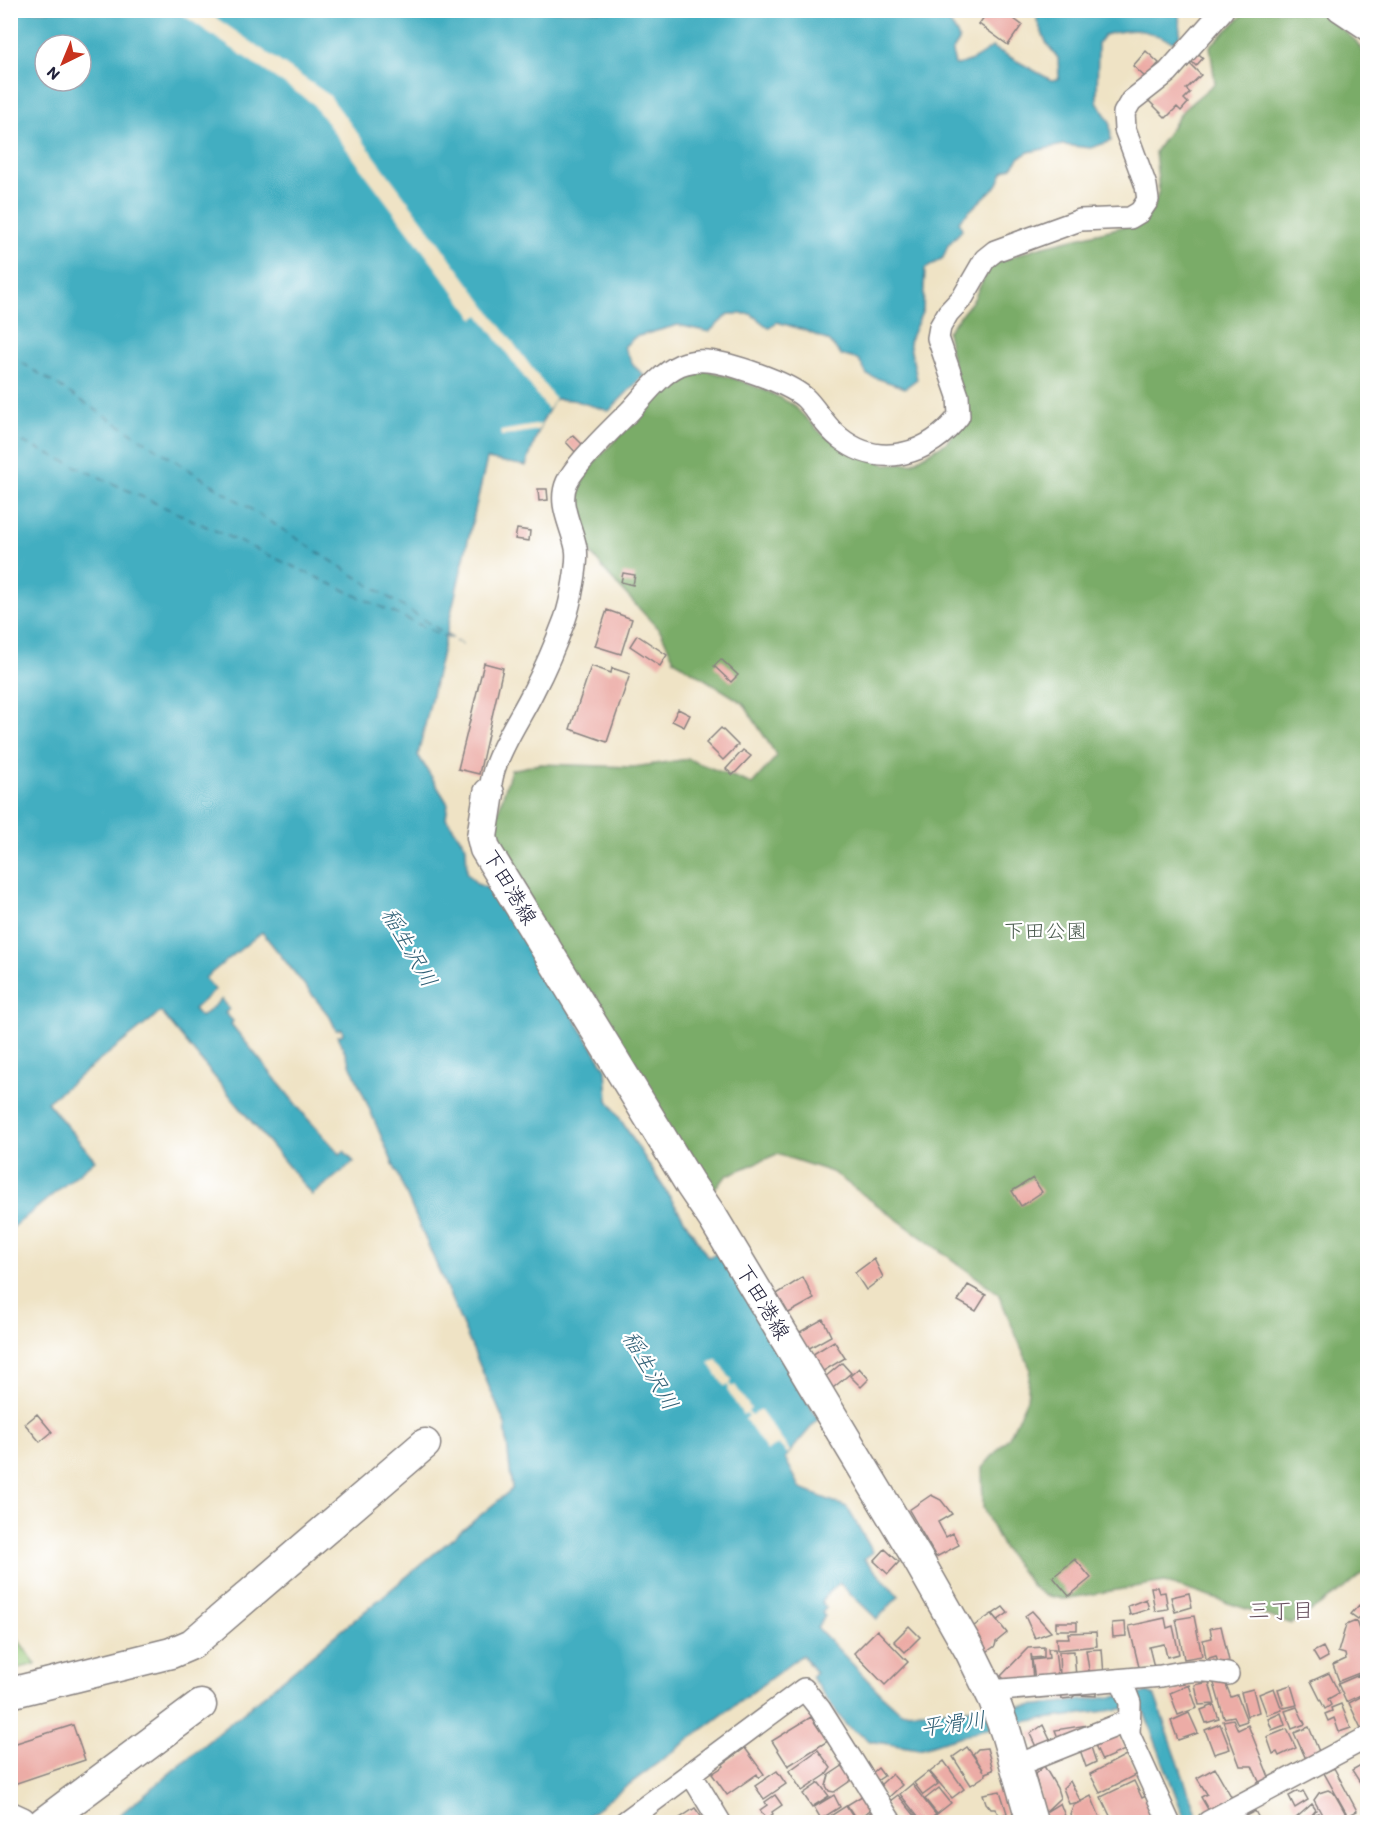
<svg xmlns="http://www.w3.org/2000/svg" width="1378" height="1833" font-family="Itim,'Klee One',sans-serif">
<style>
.green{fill:#99c878;stroke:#5e755a;stroke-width:1.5}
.forest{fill:#7aac68;stroke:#4e6752;stroke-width:1.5}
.water{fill:#43aec1;stroke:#32687e;stroke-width:1.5;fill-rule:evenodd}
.pier{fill:#efe3c5}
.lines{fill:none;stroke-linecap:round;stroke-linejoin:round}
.ferry{stroke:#316177;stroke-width:1.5;stroke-dasharray:8 6;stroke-linecap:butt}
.building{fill:#ecaca6}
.street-casing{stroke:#888280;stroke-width:24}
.secondary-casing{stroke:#888280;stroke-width:33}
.street{stroke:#fff;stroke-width:21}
.secondary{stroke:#fff;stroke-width:30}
.labels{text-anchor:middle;stroke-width:4.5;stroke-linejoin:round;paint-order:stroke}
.street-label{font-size:21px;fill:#22223b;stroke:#fff}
.park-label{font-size:21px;fill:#4c5c50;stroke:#fff}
.water-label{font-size:22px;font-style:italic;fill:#316177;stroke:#fff}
.neighbourhood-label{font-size:22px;fill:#695260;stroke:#fff}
</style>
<rect width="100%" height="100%" fill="#fff"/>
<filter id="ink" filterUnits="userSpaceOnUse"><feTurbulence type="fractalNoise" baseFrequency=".0167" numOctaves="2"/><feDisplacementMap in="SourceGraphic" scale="12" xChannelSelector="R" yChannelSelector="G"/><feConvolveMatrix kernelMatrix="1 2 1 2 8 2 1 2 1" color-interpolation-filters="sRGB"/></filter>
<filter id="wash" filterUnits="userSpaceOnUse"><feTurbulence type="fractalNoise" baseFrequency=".008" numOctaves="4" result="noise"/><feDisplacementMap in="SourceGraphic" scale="24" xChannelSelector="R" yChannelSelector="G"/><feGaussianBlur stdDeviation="1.35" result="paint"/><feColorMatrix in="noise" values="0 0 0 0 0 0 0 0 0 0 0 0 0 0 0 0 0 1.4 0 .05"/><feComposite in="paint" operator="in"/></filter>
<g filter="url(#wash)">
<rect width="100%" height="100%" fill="#efe3c5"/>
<path class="green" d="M11,1630L36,1664L11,1670Z"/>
<path class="forest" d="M1248,10L1314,11L1327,16L1356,41L1368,59L1367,1570L1345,1588L1292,1624L1164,1582L1064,1599L1044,1595L1032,1586L1002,1546L983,1508L982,1468L1009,1437L1027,1399L1030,1368L998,1293L832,1172L777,1154L728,1175L706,1196L489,841L511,770L540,764L634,767L688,759L752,784L777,756L743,703L674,660L661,632L610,577L584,544L574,501L588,469L675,377L705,370L736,379L769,392L792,404L822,434L885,464L912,463L947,442L963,418L947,332L974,299L990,265L1036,248L1138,223L1154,208L1159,190L1155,152L1183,110L1215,83L1210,46Z"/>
<path class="water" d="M11,11H943C946,23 958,29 959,41L952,52L955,65C970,63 980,56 992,47L1051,80L1059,79L1058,58L1047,44L1037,21L1038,11H1179L1180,35L1173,42C1144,29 1136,27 1104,35L1098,43L1097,102L1110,122L1111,141L1091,148L1063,145L1029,152L1020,157L1012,167L1003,172L998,184L959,221L962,230L948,245L943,258L925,269L923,310L909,342L917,379L905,388L867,375L859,360L841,355L829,341L804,330L777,322L769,328L751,314H729L709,332L678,325L635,337L624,347L634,366L644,375L609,411L573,400L555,399L541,424L526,466L487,459L418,755L448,804L446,818L466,846L467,873L477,884L495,891L606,1069L608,1100L708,1257L719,1253L818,1419L785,1458L801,1489L847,1507L873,1552L864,1559L899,1596L877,1619L839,1583L821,1601L826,1608L822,1613L825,1616L817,1627L881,1694L901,1712L1029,1706L1148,1693L1155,1696L1198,1819L1192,1822H1186L1143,1709H1121L1029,1721L981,1730L919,1749L870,1741L846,1725L811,1677L816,1673L802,1655L579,1822H111L512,1489L505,1424L338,1036L343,1034L342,1029L336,1030L330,1017L262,932L205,978L215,990L194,1009L201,1017L222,999L229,1009L225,1013L233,1021L231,1024L307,1118L340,1154L344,1151L354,1162L312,1195L161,1012L47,1102L95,1160L11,1229ZM45,45H81V81H45Z"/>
<path class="pier" d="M177,11H206L329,95L555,399L548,410L479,315L474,319L312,103Z
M541,424L539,430L501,436V431Z
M717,1359L732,1381L730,1384L732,1387L735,1385L751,1409L748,1411L752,1415L760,1410L790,1451L788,1454L778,1444L767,1451L745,1419L749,1416L746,1413L743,1415L727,1390L729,1388L727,1385L724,1386L709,1363Z"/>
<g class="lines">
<path class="ferry" d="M10,355L463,645
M10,436L457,642"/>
</g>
<g id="blocks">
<path class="building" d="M989,10H1002L1022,25L1008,45L979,24Z
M1146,51L1159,63L1146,78L1133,66Z
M1197,52L1203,58L1196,66L1190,60Z
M1188,62L1201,75L1186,89L1190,93L1184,99L1188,103L1181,111L1177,107L1166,118L1149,101Z
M573,435L584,446L577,454L566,442Z
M538,489H547L548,500L539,501Z
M517,529L530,531L529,541L515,539Z
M623,573L635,575L633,585L621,582Z
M607,610L632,619L621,654L595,646Z
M637,635L667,655L660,666L630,646Z
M721,659L738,675L731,682L714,666Z
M484,663L503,668L479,774L458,769Z
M591,666L611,673L612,668L630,674L607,742L570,729Z
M678,709L690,715L684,727L672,721Z
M721,728L738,745L723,760L706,743Z
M743,750L751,756L733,775L726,769Z
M1033,1178L1042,1192L1021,1206L1012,1191Z
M874,1259L883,1277L866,1290L855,1273Z
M803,1277L814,1299L787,1314L769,1299Z
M968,1285L986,1295L976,1311L958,1301Z
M823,1319L831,1336L806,1350L798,1333Z
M834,1341L845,1358L820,1373L810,1356Z
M842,1363L851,1373L828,1392L819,1382Z
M859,1368L869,1379L861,1387L850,1376Z
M37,1414L52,1432L40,1442L25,1424Z
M931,1495L941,1500L952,1514L938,1522L946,1537L953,1533L959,1545L936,1557L909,1510Z
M885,1549L899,1562L888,1574L874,1561Z
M1075,1559L1091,1578L1069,1596L1053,1577Z
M1151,1587H1157L1159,1593L1165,1592L1168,1609L1155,1611Z
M1189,1593L1192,1607L1175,1612L1171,1597Z
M1146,1599L1149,1609L1130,1615L1128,1606Z
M1359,1605L1365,1611L1358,1619L1351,1614Z
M1003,1607L1008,1613L998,1620L993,1614Z
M1032,1611L1051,1632L1035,1638L1025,1616Z
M992,1614L1007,1633L996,1642L995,1646L985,1653L971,1628Z
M1194,1616L1202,1656L1184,1659L1176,1619Z
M1165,1618L1167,1628L1173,1626L1179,1654L1167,1657L1164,1644L1149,1647L1154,1667L1140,1671L1129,1626Z
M1356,1621L1368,1655V1663L1364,1665L1367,1670L1339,1681L1333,1665L1346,1659L1345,1654L1338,1652L1346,1625Z
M1056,1622H1077V1630H1056Z
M1125,1622L1126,1636L1113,1637L1112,1623Z
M909,1626L920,1637L905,1652L894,1641Z
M1221,1626L1229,1661L1218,1663L1216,1656L1206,1659L1203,1640L1212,1638L1210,1628Z
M877,1630L908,1662L885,1685L854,1653Z
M1096,1632L1097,1646L1057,1650L1056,1638H1069L1068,1633Z
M1044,1647V1657L1032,1658L1031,1654L1033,1681L1008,1683L1001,1676L1028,1648Z
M1323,1647L1328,1657L1319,1662L1313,1652Z
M1048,1649H1055L1058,1677L1035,1679L1032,1660L1049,1658Z
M1102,1649L1104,1675L1090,1676L1086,1650Z
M1074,1651L1076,1677L1060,1678L1059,1652Z
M1329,1673L1339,1693L1328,1699L1331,1705L1325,1709L1311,1681Z
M1359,1675L1367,1692L1346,1702L1338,1684Z
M1223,1677L1231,1697L1237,1695L1247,1721L1238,1724L1234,1716L1224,1718L1213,1680Z
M1209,1682L1215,1704L1199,1705L1195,1685Z
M1189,1685L1197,1708L1178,1715L1170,1693Z
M1291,1685L1297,1705L1284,1708L1278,1689Z
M1096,1688V1696L1075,1695L1072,1698L1062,1699L1061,1689Z
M1274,1688L1282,1710L1267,1715L1259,1694Z
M1253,1689L1259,1712L1247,1716L1241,1692Z
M1364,1695L1368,1703V1725L1361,1728L1349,1703Z
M1341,1704L1351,1728L1339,1732L1334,1718L1328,1721L1325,1714L1332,1711L1331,1708Z
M1214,1705L1219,1719L1206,1723L1201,1710Z
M1297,1707L1305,1724L1292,1729L1285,1711Z
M1189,1713L1198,1733L1178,1740L1171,1721Z
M1281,1713L1285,1725L1272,1730L1268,1719Z
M811,1717L821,1732L825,1729L831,1739L788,1766L772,1741Z
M1233,1719L1238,1730L1248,1725L1271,1782L1261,1786L1252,1766H1240L1223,1721Z
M1220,1724L1230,1749L1214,1754L1205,1730Z
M73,1725L85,1760L11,1785L10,1758L14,1757L10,1745Z
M1043,1725L1052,1744L1039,1753L1030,1734Z
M1087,1725L1089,1732L1060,1743L1055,1730Z
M1309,1727L1320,1754L1306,1759L1294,1733Z
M1287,1729L1296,1748L1279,1756L1277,1752L1273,1754L1267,1737Z
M1115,1730L1125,1750L1102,1760L1094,1743Z
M1090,1744L1096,1762L1086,1767L1079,1747Z
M967,1747L984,1771L973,1754L978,1749L987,1748L993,1770L985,1773L986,1775L971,1785L953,1757Z
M745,1748L764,1774L759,1778L757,1774L727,1795L712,1774L724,1766L723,1764Z
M818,1750L831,1768L826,1775L802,1791L789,1771Z
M1126,1755L1137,1774L1100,1793L1090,1774Z
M944,1761L964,1789L952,1798L930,1772Z
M1368,1761V1795L1352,1770Z
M847,1763L856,1777L834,1792L829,1791L826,1786L829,1775Z
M1044,1766L1057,1788L1060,1798L1044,1813L1035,1774Z
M878,1768L884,1776L875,1782L870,1775Z
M1215,1768L1232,1798L1209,1811L1201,1797L1207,1794L1197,1778Z
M1334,1768L1357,1811L1348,1816L1324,1773Z
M777,1771L786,1784L764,1799L755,1786Z
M928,1772L938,1784L923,1795L914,1783Z
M892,1774L902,1785L888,1798L878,1787Z
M1070,1781L1081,1802L1069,1804L1063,1788Z
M1134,1781L1142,1798L1146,1796L1159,1822H1113L1101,1797Z
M819,1783L829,1796L812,1807L803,1794Z
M912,1784L936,1815L925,1822H922L900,1794Z
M939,1788L951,1803L937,1814L925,1799Z
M1328,1790L1334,1793L1347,1816L1337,1821L1334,1814L1325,1820L1314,1800L1319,1793Z
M1000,1791L1007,1813L1000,1816L995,1809H991L986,1803L983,1794Z
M1298,1791L1300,1793L1303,1791L1308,1800L1295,1808L1289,1796Z
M865,1794L874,1808L856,1819L847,1805Z
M775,1795L782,1805L772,1812L773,1814L766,1819L760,1810L767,1805L765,1802Z
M834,1795L840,1807L821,1819L814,1807Z
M898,1795L920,1822H900L886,1804Z
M1091,1796L1102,1822H1074L1070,1814L1074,1805Z
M1060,1803L1065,1816L1058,1822H1049L1044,1813Z
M1312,1804L1316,1810L1311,1816L1318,1813L1324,1822H1299L1296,1818Z
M846,1806L855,1820L850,1822H821Z
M695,1808L703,1819L698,1822H674Z
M876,1809L885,1822H865L862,1818Z
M1255,1811L1261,1822H1242L1240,1819Z
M1368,1812V1822H1358L1356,1819Z
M1016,1814L1019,1822H1004L1003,1817Z"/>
</g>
</g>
<g filter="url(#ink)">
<use href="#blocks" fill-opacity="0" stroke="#888280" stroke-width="1.5"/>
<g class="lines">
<g class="street-casing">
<path id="street" d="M1338,10L1368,30
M489,793C491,785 492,775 495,767C504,740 522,715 534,690C546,667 556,643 565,619C570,605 579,562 576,548C572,526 557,504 567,482C576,463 614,427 630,411C645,395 660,374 680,365C688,362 698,360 707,361C731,363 786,382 804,397C817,409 825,427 840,438C880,470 930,454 959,416L958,396L938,338L940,327L948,313L963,297L985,259L995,251L1080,220L1130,218L1140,212L1148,200L1146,186L1125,129L1124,113L1131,101L1168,72L1223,10
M1121,1680L1130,1703L1129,1734L1169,1822
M990,1691L1161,1676C1188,1670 1201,1669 1228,1674
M1015,1766L1130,1720
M691,1774L720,1822
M625,1822L804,1689L820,1709L891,1822
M1208,1822L1368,1737"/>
</g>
<g class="secondary-casing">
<path id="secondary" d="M489,793L482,837L485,849L690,1184L713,1218L916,1556L970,1651L994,1700L1006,1733L1032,1822
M10,1693L171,1653L192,1644L425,1444
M10,1817L21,1822
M44,1822L201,1705"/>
</g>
<use href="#street" class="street"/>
<use href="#secondary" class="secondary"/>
</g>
</g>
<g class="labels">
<g class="street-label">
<text transform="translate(510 887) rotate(59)" y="7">下田港線</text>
<text transform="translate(763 1302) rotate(59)" y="7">下田港線</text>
</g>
<g class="park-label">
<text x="1045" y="938">下田公園</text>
</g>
<g class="water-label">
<text transform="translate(410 947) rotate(60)" y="8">稲生沢川</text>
<text transform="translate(651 1370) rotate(60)" y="8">稲生沢川</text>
<text transform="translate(953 1723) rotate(-8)" y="8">平滑川</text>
</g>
<g class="neighbourhood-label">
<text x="1281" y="1618">三丁目</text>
</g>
</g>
<rect width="1378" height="1833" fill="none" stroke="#fff" stroke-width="36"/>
<g transform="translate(63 63) rotate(223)"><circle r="28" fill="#ffffff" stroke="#a7a7b1" stroke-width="1.5"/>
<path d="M0-4.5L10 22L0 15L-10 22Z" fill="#c8321e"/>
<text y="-9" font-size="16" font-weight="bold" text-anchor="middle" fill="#22223b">N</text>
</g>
</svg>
